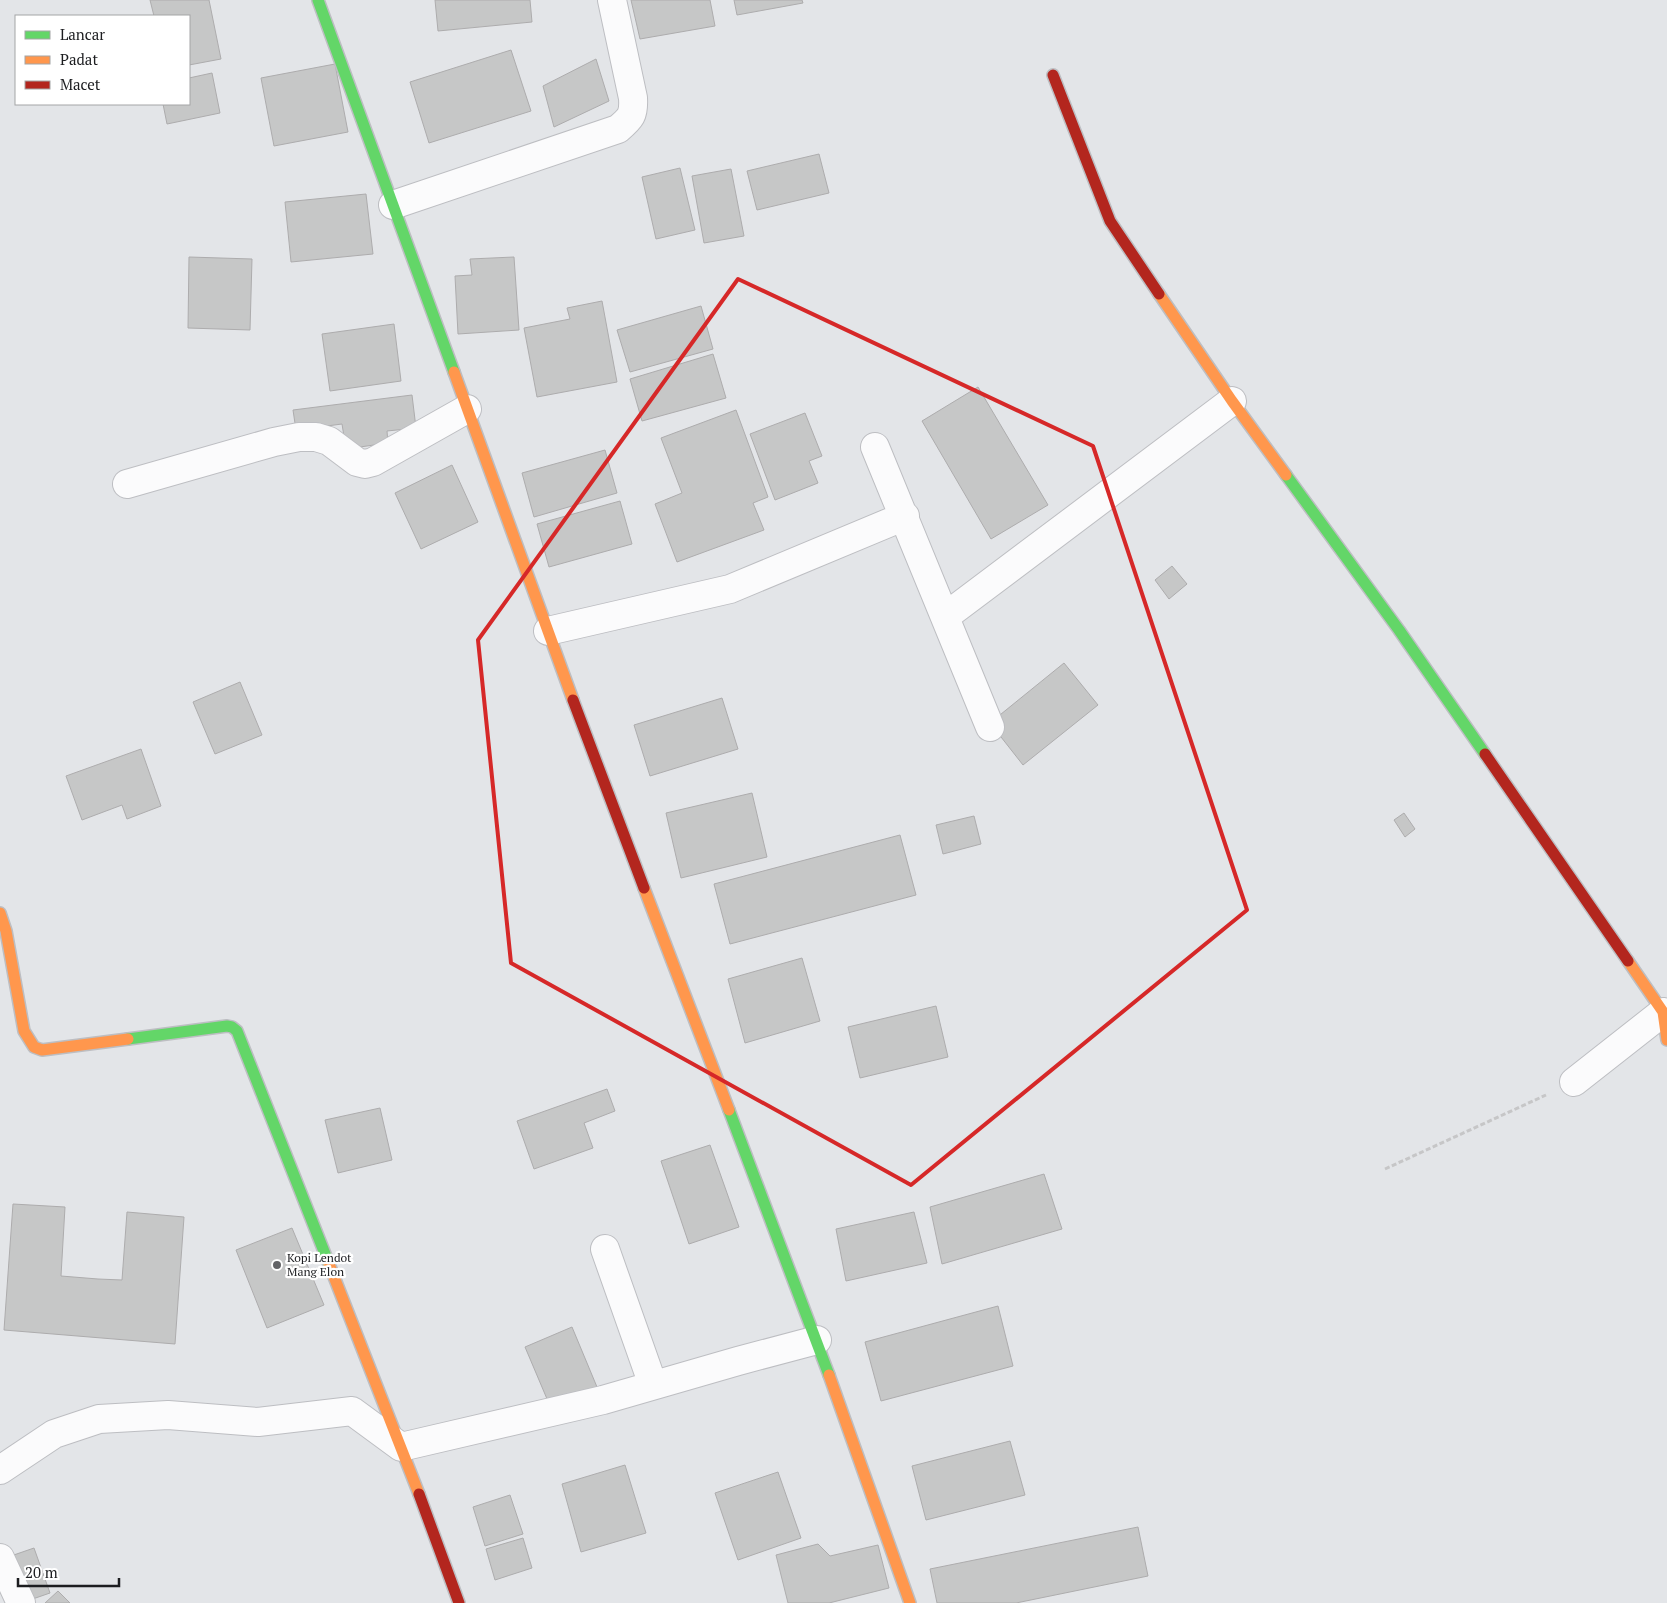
<svg xmlns="http://www.w3.org/2000/svg" width="1667" height="1603" font-family="'PT Serif',serif">
<style>
.building{fill:#c6c7c7;stroke:#adacad}
.lines{fill:none;stroke-linecap:round;stroke-linejoin:round}
.street-casing{stroke:#bdbec2;stroke-width:30}
.fast-casing{stroke:#bdbec2;stroke-width:14}
.slow-casing{stroke:#bdbec2;stroke-width:14}
.jam-casing{stroke:#bdbec2;stroke-width:14}
.path{stroke:#c6c6c7;stroke-width:3;stroke-dasharray:5 2.5;stroke-linecap:butt}
.street{stroke:#fbfbfc;stroke-width:28}
.fast{stroke:#63d668;stroke-width:11}
.slow{stroke:#ff974d;stroke-width:11}
.jam{stroke:#b3261e;stroke-width:11}
.marked{fill:none;stroke:#d62828;stroke-width:4;stroke-linejoin:round}
.poi-dot{fill:#626366;stroke:#fff;stroke-width:2}
.labels{text-anchor:middle;stroke-width:4.5;stroke-linejoin:round;paint-order:stroke}
.poi-label{font-size:12px;fill:#1c1d20;stroke:#fff;text-anchor:start}
</style>
<rect width="100%" height="100%" fill="#e3e5e8"/>
<path class="building" d="M150,0H209L221,59L189,65V16H154Z
M435,0H530L532,22L438,31Z
M631,0H710L715,26L640,39Z
M734,0H802L803,3L737,15Z
M511,50L531,111L429,143L410,82Z
M596,59L609,101L554,127L543,86Z
M335,64L348,132L274,146L261,78Z
M212,73L220,113L167,124L163,104H189V78Z
M819,154L829,193L757,210L747,171Z
M680,168L695,230L656,239L642,177Z
M731,169L744,236L704,243L692,176Z
M366,194L373,254L291,262L285,202Z
M189,257L252,259L250,330L188,328Z
M514,257L519,330L458,334L455,276L472,275L470,259Z
M602,301L617,382L537,397L524,328L570,319L567,308Z
M701,306L713,349L630,372L617,330Z
M394,324L401,381L330,391L322,334Z
M713,354L726,398L642,421L630,379Z
M978,387L1048,505L991,539L922,421Z
M412,395L416,428L387,431L388,443L346,449L342,424L296,430L293,410Z
M736,410L768,497L753,503L764,530L677,562L655,504L682,493L661,438Z
M805,413L822,456L809,461L818,483L775,500L750,434Z
M605,450L617,493L534,517L522,473Z
M452,465L478,522L421,549L395,493Z
M620,501L632,544L549,567L537,524Z
M1172,566L1187,584L1169,599L1155,580Z
M1064,663L1098,705L1023,765L990,723Z
M240,682L262,735L215,754L193,702Z
M722,698L738,749L650,776L634,725Z
M141,749L161,806L127,819L122,805L82,820L66,776Z
M752,793L767,857L681,878L666,813Z
M1404,813L1415,829L1405,837L1394,820Z
M974,816L981,844L943,854L936,825Z
M900,835L916,895L730,944L714,884Z
M802,958L820,1021L745,1043L728,979Z
M936,1006L948,1057L860,1078L848,1027Z
M607,1089L615,1111L584,1123L593,1148L534,1169L517,1121Z
M380,1108L392,1160L338,1173L325,1120Z
M710,1145L739,1227L689,1244L661,1161Z
M1044,1174L1062,1229L942,1264L930,1207Z
M13,1204L65,1207L61,1276L98,1279L122,1280L127,1212L184,1217L175,1344L4,1330Z
M914,1212L927,1263L846,1281L836,1229Z
M292,1228L324,1305L267,1328L236,1250Z
M998,1306L1013,1366L881,1401L865,1342Z
M572,1327L597,1387L550,1406L525,1347Z
M1010,1441L1025,1495L926,1520L912,1466Z
M625,1465L646,1533L581,1552L562,1484Z
M778,1472L801,1538L738,1560L715,1493Z
M510,1495L523,1534L485,1546L473,1507Z
M1138,1527L1148,1576L1016,1603H937L930,1569Z
M523,1538L532,1568L495,1580L486,1549Z
M818,1544L830,1556L878,1545L889,1588L829,1603H788L776,1555Z
M34,1548L50,1593L24,1602L8,1557Z
M58,1591L70,1603H45Z"/>
<g class="lines">
<g class="street-casing">
<path id="street" d="M393,205L618,129C631,118 634,115 633,98L612,0
M875,447L990,727
M127,484L274,442L299,437H316L329,441L357,462L365,464L373,462L467,409
M946,616L1232,401
M548,631L730,589L905,516
M1574,1082L1663,1012
M605,1249L653,1385
M0,1470L54,1434L99,1419L168,1415L258,1422L352,1411L401,1447L603,1400L738,1361L817,1340
M0,1558L21,1603"/>
</g>
<g class="fast-casing">
<path id="fast" d="M318,0L454,372
M1286,475L1399,630L1485,754
M128,1039L227,1026L232,1027L237,1031L329,1264
M729,1110L829,1375"/>
</g>
<g class="slow-casing">
<path id="slow" d="M1159,294L1232,401L1286,475
M454,372L573,700
M644,888L729,1110
M0,913L6,931L24,1031L34,1047L42,1050L128,1039
M1628,961L1663,1012L1667,1040
M329,1264L419,1494
M829,1375L910,1603"/>
</g>
<g class="jam-casing">
<path id="jam" d="M1053,75L1110,221L1159,294
M573,700L644,888
M1485,754L1628,961
M419,1494L459,1603"/>
</g>
<path class="path" d="M1385,1169L1546,1095"/>
<use href="#street" class="street"/>
<use href="#fast" class="fast"/>
<use href="#slow" class="slow"/>
<use href="#jam" class="jam"/>
</g>
<path class="marked" d="M738,279L1093,446L1247,910L911,1185L511,963L478,640Z"/>
<circle class="poi-dot" cx="277" cy="1265" r="5"/>
<g class="labels">
<g class="poi-label">
<text x="287" y="1262">Kopi Lendot<tspan x="287" dy="14">Mang Elon</tspan></text>
</g>
</g>
<rect x="15" y="15" width="175" height="90" fill="#ffffff" stroke="#a4a5a6"/>
<rect x="25" y="31" width="25" height="8" fill="#63d668" stroke="#a4a5a6"/>
<text x="60" y="40" font-size="15" fill="#1c1d20">Lancar</text>
<rect x="25" y="56" width="25" height="8" fill="#ff974d" stroke="#a4a5a6"/>
<text x="60" y="65" font-size="15" fill="#1c1d20">Padat</text>
<rect x="25" y="81" width="25" height="8" fill="#b3261e" stroke="#a4a5a6"/>
<text x="60" y="90" font-size="15" fill="#1c1d20">Macet</text>
<path d="M18 1578v8h101v-8" fill="none" stroke="#1c1d20" stroke-width="2.5"/>
<text x="25" y="1578" font-size="15" fill="#1c1d20" stroke="#ffffff" stroke-width="4" paint-order="stroke">20 m</text>
</svg>
